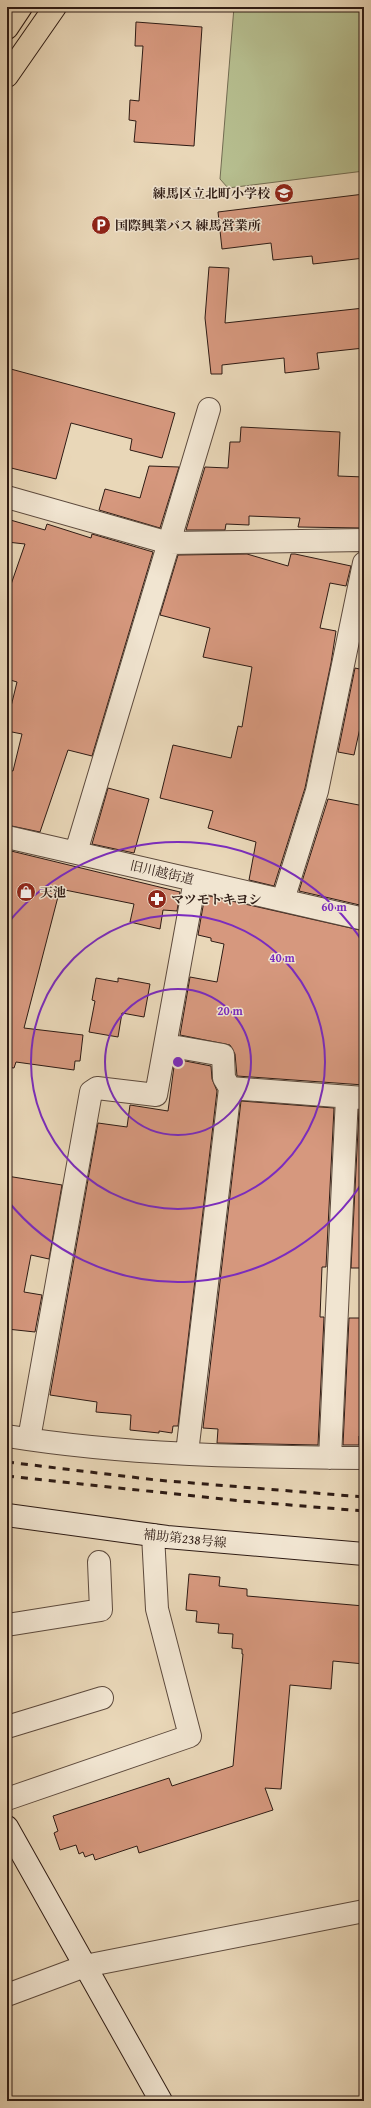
<svg xmlns="http://www.w3.org/2000/svg" width="371" height="2108" font-family="'Gentium Book Plus','Noto Serif JP',serif">
<style>
.green{fill:#b6be8f;stroke:#726c52}
.building{fill:#d6987e;stroke:#2e1b14}
.lines{fill:none;stroke-linecap:round;stroke-linejoin:round}
.street-casing{stroke:#5d4a3d;stroke-width:24}
.secondary-casing{stroke:#2e1b14;stroke-width:24}
.primary-casing{stroke:#2e1b14;stroke-width:24}
.street{stroke:#f1e5d1;stroke-width:22}
.secondary{stroke:#f1e5d1;stroke-width:22}
.primary{stroke:#e9d7b8;stroke-width:22}
.rail{stroke:#2e1b14;stroke-width:3;stroke-dasharray:7 7;stroke-linecap:butt}
.ring{fill:none;stroke:#7b2cbf;stroke-width:2}
.labels{text-anchor:middle;stroke-width:3;stroke-linejoin:round;paint-order:stroke}
.poi-label{font-size:13px;font-weight:bold;fill:#2e1b14;stroke:#f1e5d1;text-anchor:start}
.street-label{font-size:13px;fill:#2e1b14;stroke:#f1e5d1}
.centre{fill:#7b2cbf;stroke:#f1e5d1;stroke-width:2}
.ring-label{font-size:12px;text-anchor:middle;font-weight:bold;fill:#7b2cbf;stroke:#f1e5d1;stroke-width:3;stroke-linejoin:round;paint-order:stroke}
</style>
<rect width="100%" height="100%" fill="#e9d7b8"/>
<filter id="stains"><feTurbulence type="fractalNoise" baseFrequency=".005" numOctaves="4"/><feColorMatrix values="0 0 0 0 .2 0 0 0 0 .09 0 0 0 0 .02 0 0 0 .5 -.17"/></filter>
<radialGradient id="worn" r=".72"><stop offset=".6" stop-color="#630" stop-opacity="0"/><stop offset="1" stop-color="#630" stop-opacity=".3"/></radialGradient>
<path class="green" d="M234,7H364V171L228,188L220,179Z"/>
<path class="building" d="M136,22L202,27L194,146L134,142L136,121L129,120L130,100L139,101L143,46H135Z
M364,194V258L313,264L312,256L273,260L271,243L222,249L218,212Z
M209,267L229,268L225,323L364,308V348L317,353L319,369L285,373L284,358L222,365V374H211L205,318Z
M7,368L175,413L162,458L130,450L132,439L71,423L56,479L7,467Z
M241,427L340,432L338,476L364,477L362,528L298,527L300,518L249,516V525L226,524L225,530H186L205,467L228,468L230,442H240Z
M149,466L179,467L160,528L99,510L105,489L140,498Z
M7,519L45,530L47,524L91,538L92,534L153,552L92,756L68,750L40,832L7,825V770L13,771L22,734L7,731V723L17,682L7,679V596L25,544L7,542Z
M247,554L288,566L291,554H295L351,566L346,586L330,583L320,628L336,631L331,663L305,788L274,886L249,880L256,842L208,828L213,811L160,798L173,745L231,758L238,726L242,727L252,667L203,657L210,628L160,615L178,555Z
M355,668L364,670V710L354,755L338,752Z
M108,788L149,799L134,853L92,844Z
M328,799L364,806V906L299,891Z
M7,850L180,892L177,911L163,910L160,929L130,922L134,904L60,889L24,1028L83,1035L80,1061H75L74,1070L16,1062L14,1068L7,1067Z
M205,895L364,931V1085L237,1076L235,1054L230,1045L180,1035L190,977L217,982L224,944L211,941V938L198,935Z
M96,978L118,982V978L150,984L144,1017L122,1013L118,1037L89,1032L95,1001L92,1000Z
M175,1059L211,1066L212,1079L217,1091L178,1426H173L172,1433L159,1431V1433L130,1430L131,1415L96,1412L97,1402L50,1395L98,1123L127,1127L130,1105L168,1111Z
M241,1101L334,1108L326,1267H322L320,1317H324L318,1445L217,1443L218,1429L203,1428Z
M359,1110H364V1268H351Z
M7,1176L62,1185L49,1259L31,1255L24,1292L42,1295L35,1332L7,1329Z
M349,1318H364V1436H359V1445H343Z
M189,1574L220,1577L219,1586L247,1589V1596L364,1606V1664L333,1661L331,1689L290,1685L281,1789L265,1788L273,1810L139,1853L137,1846L95,1860L93,1854L85,1857L83,1852L79,1854L76,1845L60,1850L54,1833L58,1831L53,1816L169,1778L172,1786L233,1766L243,1654H242V1649L232,1648L233,1634L218,1633L219,1624L196,1622L197,1611L186,1610Z"/>
<g class="lines">
<g class="street-casing">
<path id="street" d="M7,497L169,543L364,540
M7,837L364,919
M76,852L209,409
M283,900L317,791L364,563
M166,1045L223,1055L224,1078L230,1088
M7,1436C124,1455 245,1457 364,1458
M29,1439L91,1092L97,1088L156,1095L195,880
M187,1453L230,1088L364,1098
M330,1458L347,1097
M7,1625L101,1610L99,1562
M7,1727L102,1698
M7,1799L190,1736L157,1609L153,1535
M7,1995L85,1966L364,1911"/>
</g>
<g class="secondary-casing">
<path id="secondary" d="M7,1515L167,1537L364,1554
M7,1827L161,2101"/>
</g>
<g class="primary-casing">
<path id="primary" d="M7,28L21,7
M7,76L55,7"/>
</g>
<use href="#street" class="street"/>
<use href="#secondary" class="secondary"/>
<use href="#primary" class="primary"/>
<path class="rail" d="M7,1462L156,1480L364,1497
M7,1476L241,1501L364,1511"/>
</g>
<g class="ring">
<circle cx="178" cy="1062" r="73"/>
<circle cx="178" cy="1062" r="147"/>
<path d="M364 1180A220 220 0 0 1 7 1200M7 924A220 220 0 0 1 364 944"/>
</g>
<defs>
<g id="school-disc" transform="scale(1)"><circle r="9.5" fill="#8f2418" stroke="#f1e5d1"/><path d="M0-5L7-2L0 1L-7-2ZM-4 1L0 2.5L4 1V4Q0 6-4 4Z" fill="#fff"/></g>
<g id="parking-disc" transform="scale(1)"><circle r="9.5" fill="#8f2418" stroke="#f1e5d1"/><path d="M-3.5-5.5H1a3.5 3.5 0 0 1 0 7H-1V5.5H-3.5ZM-1-3.4V-.6H.8a1.4 1.4 0 0 0 0-2.8Z" fill="#fff"/></g>
<g id="shop-disc" transform="scale(1)"><circle r="9.5" fill="#8f2418" stroke="#f1e5d1"/><path d="M-5-2.5h2.3a2.7 3.5 0 0 1 5.4 0H5L5.5 6h-11ZM-1.5-2.5h3a1.5 2.3 0 0 0-3 0Z" fill="#fff"/></g>
<g id="pharmacy-disc" transform="scale(1)"><circle r="9.5" fill="#8f2418" stroke="#f1e5d1"/><path d="M-2-6h4v4h4v4h-4v4h-4v-4h-4v-4h4Z" fill="#fff"/></g>
</defs>
<g fill-rule="evenodd">
<use href="#school-disc" x="284" y="193"/>
<use href="#parking-disc" x="101" y="225"/>
<use href="#shop-disc" x="26" y="892"/>
<use href="#pharmacy-disc" x="157" y="899"/>
</g>
<g class="labels">
<g class="poi-label">
<text x="270" y="198" text-anchor="end">練馬区立北町小学校</text>
<text x="115" y="230">国際興業バス 練馬営業所</text>
<text x="40" y="897">天池</text>
<text x="171" y="904">マツモトキヨシ</text>
</g>
<g class="street-label">
<text transform="translate(162 872) rotate(13)" y="5">旧川越街道</text>
<text transform="translate(185 1538) rotate(6)" y="5">補助第238号線</text>
</g>
</g>
<circle cx="178" cy="1062" r="6" class="centre"/>
<g class="ring-label">
<text x="334" y="911">60 m</text>
<text x="282" y="962">40 m</text>
<text x="230" y="1015">20 m</text>
</g>
<rect width="371" height="2108" fill="none" stroke="#e9d7b8" stroke-width="24"/>
<rect x="8" y="8" width="355" height="2092" fill="none" stroke="#2e1b14" stroke-width="2"/>
<rect x="12" y="12" width="347" height="2084" fill="none" stroke="#2e1b14"/>
<rect width="100%" height="100%" filter="url(#stains)"/>
<rect width="100%" height="100%" fill="url(#worn)"/>
</svg>
